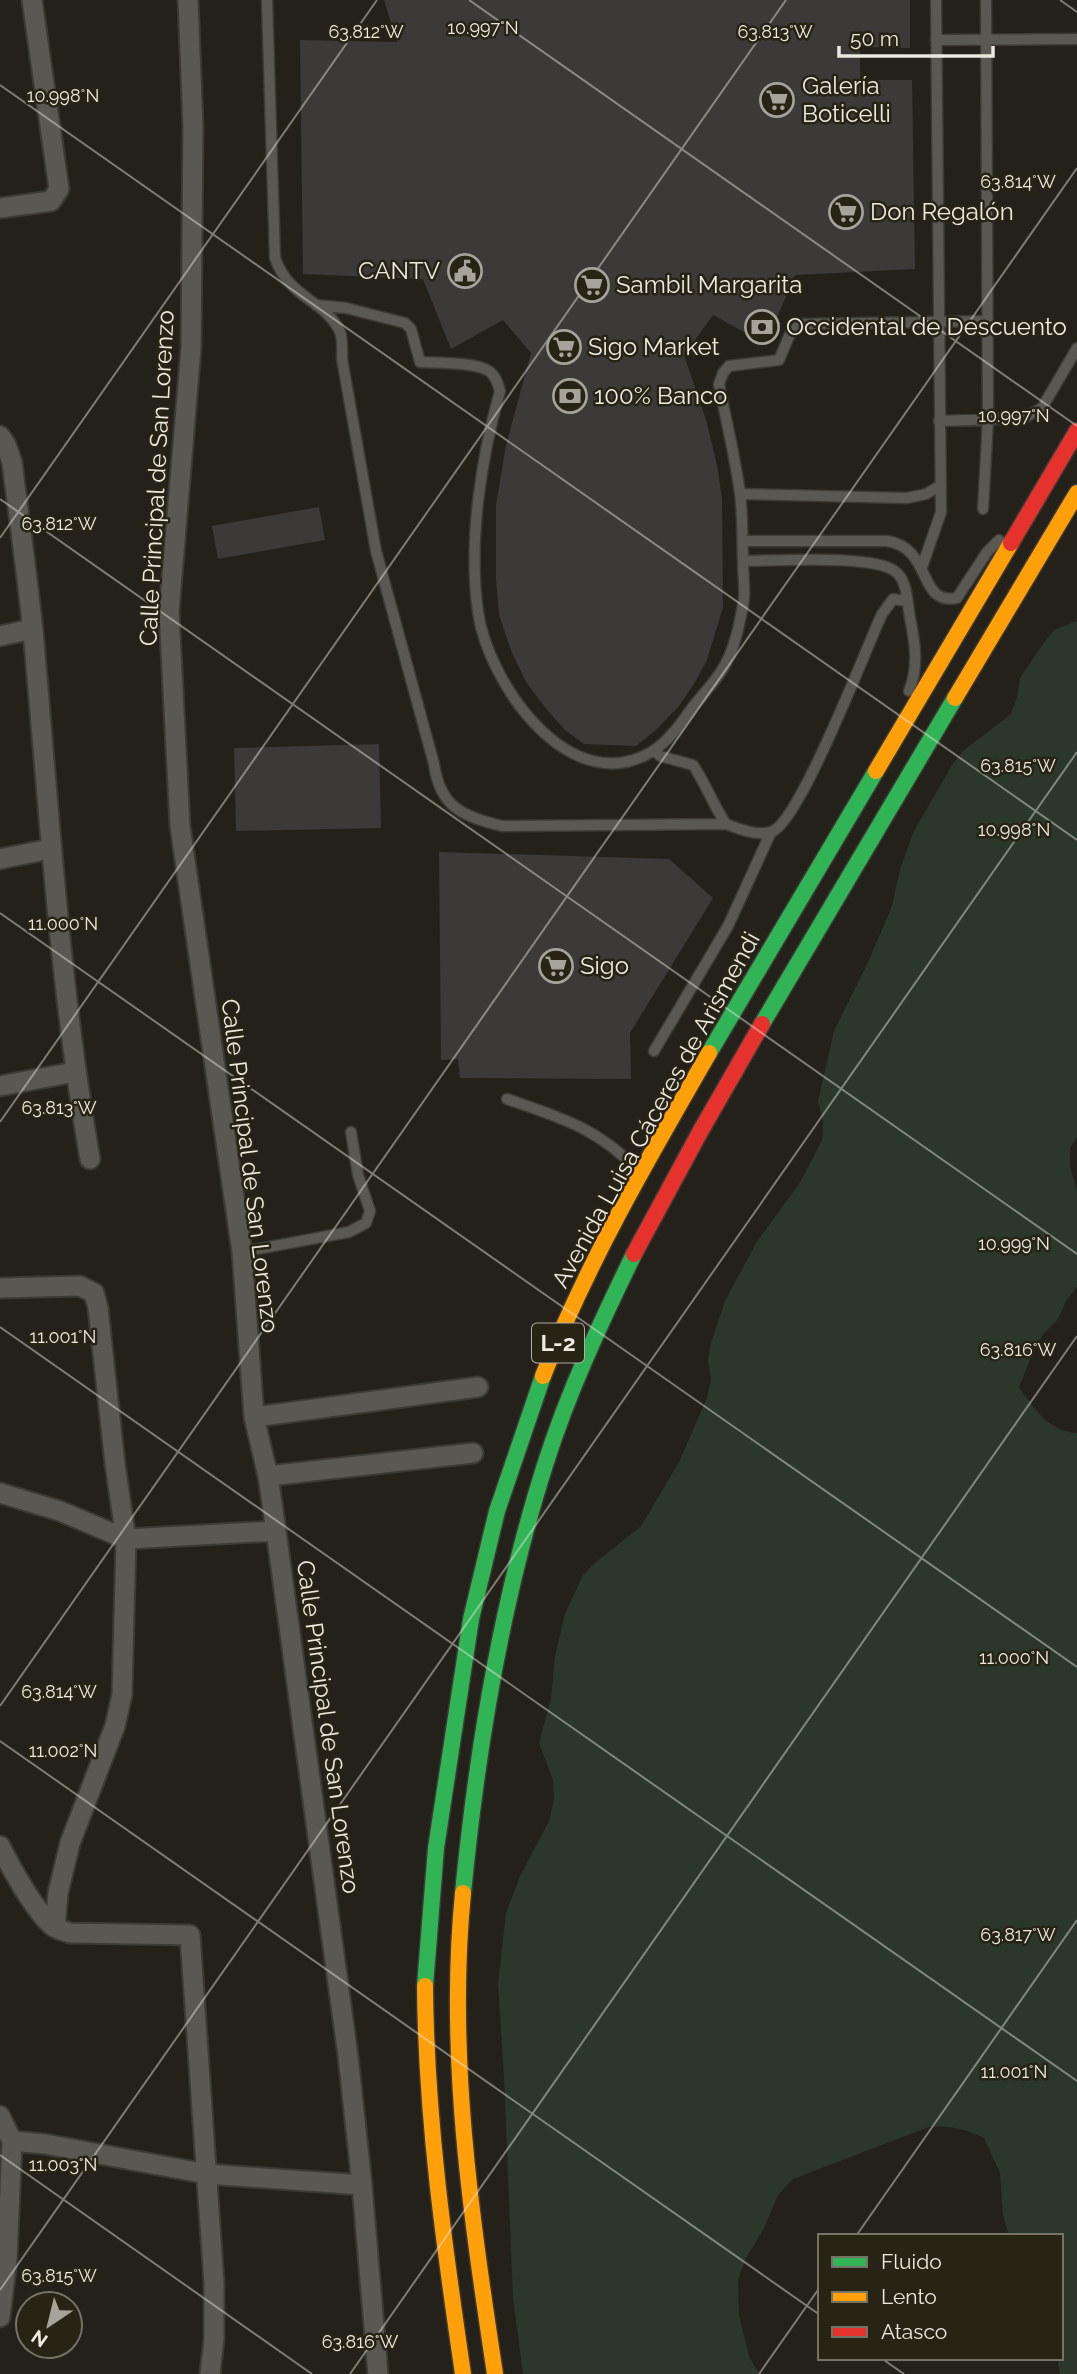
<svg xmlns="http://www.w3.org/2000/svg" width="1077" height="2374" font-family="Raleway,sans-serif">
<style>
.green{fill:#2b3729}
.building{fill:#3c3a39}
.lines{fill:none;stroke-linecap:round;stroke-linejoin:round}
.lane-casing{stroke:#3c3a35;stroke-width:13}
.street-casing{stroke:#3c3a35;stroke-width:23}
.fast-casing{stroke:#3c3a35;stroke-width:19}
.slow-casing{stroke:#3c3a35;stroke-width:19}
.jam-casing{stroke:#3c3a35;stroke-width:19}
.lane{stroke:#595852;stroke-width:10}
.street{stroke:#595852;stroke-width:19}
.fast{stroke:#30b455;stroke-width:16}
.slow{stroke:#ff9f0a;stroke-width:16}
.jam{stroke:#e5322d;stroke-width:16}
.ticks{fill:none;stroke:#ebe9e0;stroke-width:2;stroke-opacity:0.45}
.labels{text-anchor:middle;stroke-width:5;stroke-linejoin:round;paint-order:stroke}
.shield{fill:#272315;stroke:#b0aea3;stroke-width:2}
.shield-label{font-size:23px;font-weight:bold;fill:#ebe9e0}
.poi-label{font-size:24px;fill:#ebe9e0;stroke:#272315;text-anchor:start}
.street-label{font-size:24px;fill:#ebe9e0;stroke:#272315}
.ticks-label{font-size:18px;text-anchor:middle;fill:#ebe9e0;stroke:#272315;stroke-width:5;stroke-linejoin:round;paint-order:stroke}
</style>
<rect width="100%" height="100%" fill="#232119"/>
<path class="green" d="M1077,621V1137L1070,1148V1167L1077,1190V1287L1066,1301L1058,1319L1044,1333L1034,1350L1019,1387C1034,1408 1049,1432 1077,1433V2374H1060L1057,2358H1061V2236H1009L1003,2215L1000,2173L984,2138C965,2129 950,2125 929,2127L793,2179L778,2195L764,2228L745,2260L738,2280L739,2315L749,2356L759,2374H523L513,2298L504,2077L498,1983L506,1913L520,1876L549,1821L554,1799L553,1780L539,1743L551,1698L555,1656L565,1614L583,1575L596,1562L641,1526L679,1462L707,1398L711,1379L708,1361L711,1342L725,1301L756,1243L801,1181L822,1140L823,1122L818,1101L834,1031L869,960L892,906L900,869L914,831L952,765L963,751L1011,714L1017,697L1020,678L1041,647L1054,630Z"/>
<path class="building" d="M384,0H910V48L860,47V80H912L915,269L795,275L776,320L781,323L767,345L713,315L684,355L706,420L717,465L722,498L723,607L707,660L695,682L679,706L656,730L636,746L584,744L565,730L548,711L526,682L512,653L499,615L496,579V505L506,445L531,353L503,320L451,349L423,279L303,274L300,40L397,42Z
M319,507L325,540L218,559L212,526Z
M379,744L381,828L236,831L234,748Z
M439,852L669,859L713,898L630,1033L631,1079L460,1078L458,1059L441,1060Z"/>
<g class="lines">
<g class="lane-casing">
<path id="lane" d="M267,0L275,258C289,299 326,300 340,332C343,339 342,351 342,359L376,551L434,764C440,808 463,816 502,826L726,824C739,829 759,837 773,831C801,818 865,651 882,614L893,599L906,601
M936,40L1077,39
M316,305L346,308L405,323L411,329L420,362C437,363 476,362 489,371C496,376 498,384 500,391C481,459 468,542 478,612C488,683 570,802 653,751C669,741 682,722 692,708C702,695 714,683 722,670C735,650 740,622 744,599C745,587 743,574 743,562C742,539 743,516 740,493C735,457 726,420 719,384L723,373L729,366L779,360L790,334L800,324L988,321
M939,421L1024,418L1042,408L1077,348
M740,494L907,498L926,494L941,485
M983,509L988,419L986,0
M743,541H887C933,548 917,606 957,598L987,552L999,540
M743,561C773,561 876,554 896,572C908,582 907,603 910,618C915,642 919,667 909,691
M922,567L941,512L936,0
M654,750L660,756L693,765C706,784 713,805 726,824
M654,1051L728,926L771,832
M507,1099C562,1118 597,1128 639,1171
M242,1252L349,1232L366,1223L370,1211L358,1175L351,1132"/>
</g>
<g class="street-casing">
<path id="street" d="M188,0L193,127L191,348L169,612L180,826L242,1252L254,1417L268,1476L276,1531L348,2056L362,2185L378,2374
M0,208L51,201L59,189L32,0
M0,436L6,445L12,462C19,518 27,575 33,631C49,808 59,983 90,1159
M0,636L32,629
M0,859L50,849
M0,1086L75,1072
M0,1288L80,1286L94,1293L98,1308L115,1464L126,1539L122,1695L115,1726L70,1843L58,1893L55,1927
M254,1417L478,1387
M268,1476L473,1453
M0,1493L60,1511L126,1539L276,1531
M0,1846C11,1868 35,1912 54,1927C59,1930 65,1931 70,1933L190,1935L214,2283V2339L210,2374
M0,2116L12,2141L7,2259L0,2317
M12,2141L45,2144L207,2174L362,2185"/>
</g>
<g class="fast-casing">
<path id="fast" d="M762,1024L955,698
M709,1053L876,771
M463,1893C477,1749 501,1603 545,1465C568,1392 601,1322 634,1254
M425,1986L436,1848L471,1619L497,1511L543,1376"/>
</g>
<g class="slow-casing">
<path id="slow" d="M955,698L1077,493
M876,771L1011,543
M543,1376C587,1263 649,1157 709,1053
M463,1893C447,2055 471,2215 495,2374
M425,1986C426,2117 444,2245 463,2374"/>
</g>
<g class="jam-casing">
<path id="jam" d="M1011,543L1077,431
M634,1254L700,1132L762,1024"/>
</g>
<use href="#lane" class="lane"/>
<use href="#street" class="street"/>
<use href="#fast" class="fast"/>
<use href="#slow" class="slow"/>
<use href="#jam" class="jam"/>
</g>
<path class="ticks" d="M469,0L1077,426M1060,0L1077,12M0,85L1077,840M0,499L1077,1254M0,538L377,0M0,913L1077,1667M0,1122L786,0M0,1327L1077,2081M0,1706L1077,168M0,1741L820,2315M0,2155L312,2374M856,2236L1077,1920M0,2290L1077,752M881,2358L904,2374M350,2374L1077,1336M759,2374L820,2287"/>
<defs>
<g id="supermarket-ring" transform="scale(1.75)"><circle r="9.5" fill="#272315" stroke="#a5a39a" stroke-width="1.5"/><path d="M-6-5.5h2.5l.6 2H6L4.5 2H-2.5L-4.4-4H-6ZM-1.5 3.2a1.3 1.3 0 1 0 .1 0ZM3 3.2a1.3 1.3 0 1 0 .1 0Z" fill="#a5a39a"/></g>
<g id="civic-ring" transform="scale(1.75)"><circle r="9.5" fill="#272315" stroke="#a5a39a" stroke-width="1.5"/><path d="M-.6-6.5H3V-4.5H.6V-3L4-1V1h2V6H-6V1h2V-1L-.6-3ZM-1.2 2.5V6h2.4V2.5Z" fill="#a5a39a"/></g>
<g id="bank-ring" transform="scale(1.75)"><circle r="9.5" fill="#272315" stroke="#a5a39a" stroke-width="1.5"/><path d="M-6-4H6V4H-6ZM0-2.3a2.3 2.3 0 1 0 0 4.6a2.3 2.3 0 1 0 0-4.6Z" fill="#a5a39a"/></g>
</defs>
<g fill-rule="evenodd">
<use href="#supermarket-ring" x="777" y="100"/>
<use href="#supermarket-ring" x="846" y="212"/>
<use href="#civic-ring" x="465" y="271"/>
<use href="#supermarket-ring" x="592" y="285"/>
<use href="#bank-ring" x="762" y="327"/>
<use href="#supermarket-ring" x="564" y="347"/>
<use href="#bank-ring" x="570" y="396"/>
<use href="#supermarket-ring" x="556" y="966"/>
</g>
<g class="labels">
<rect class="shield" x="532" y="1323.5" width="52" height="39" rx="5"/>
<g class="shield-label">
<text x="558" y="1351">L-2</text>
</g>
<g class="poi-label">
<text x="802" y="94">Galería<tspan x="802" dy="28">Boticelli</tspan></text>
<text x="870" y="220">Don Regalón</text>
<text x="440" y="279" text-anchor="end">CANTV</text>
<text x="616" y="293">Sambil Margarita</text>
<text x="786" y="335">Occidental de Descuento</text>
<text x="588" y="355">Sigo Market</text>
<text x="594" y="404">100% Banco</text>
<text x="580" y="974">Sigo</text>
</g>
<g class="street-label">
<text transform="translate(157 478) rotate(-87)" y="8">Calle Principal de San Lorenzo</text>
<text transform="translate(656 1110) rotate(-61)" y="8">Avenida Luisa Cáceres de Arismendi</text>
<text transform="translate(250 1166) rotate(83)" y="8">Calle Principal de San Lorenzo</text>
<text transform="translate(328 1727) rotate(82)" y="8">Calle Principal de San Lorenzo</text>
</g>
</g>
<g class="ticks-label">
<text x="483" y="34">10.997°N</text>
<text x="366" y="38">63.812°W</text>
<text x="775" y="38">63.813°W</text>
<text x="63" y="102">10.998°N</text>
<text x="1018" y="188">63.814°W</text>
<text x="1014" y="422">10.997°N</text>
<text x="59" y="530">63.812°W</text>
<text x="1018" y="772">63.815°W</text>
<text x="1014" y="836">10.998°N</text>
<text x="63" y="930">11.000°N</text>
<text x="59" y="1114">63.813°W</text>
<text x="1014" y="1250">10.999°N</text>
<text x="63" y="1343">11.001°N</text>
<text x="1018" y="1356">63.816°W</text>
<text x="1014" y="1664">11.000°N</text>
<text x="59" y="1698">63.814°W</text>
<text x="63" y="1757">11.002°N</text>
<text x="1018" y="1941">63.817°W</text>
<text x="1014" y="2078">11.001°N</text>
<text x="63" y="2171">11.003°N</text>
<text x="59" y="2282">63.815°W</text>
<text x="360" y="2348">63.816°W</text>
</g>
<rect x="818" y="2234" width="245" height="126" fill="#272315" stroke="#757266" stroke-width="2"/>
<rect x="832" y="2257" width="35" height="10" fill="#30b455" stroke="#757266" stroke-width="2"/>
<text x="881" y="2269" font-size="21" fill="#ebe9e0">Fluido</text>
<rect x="832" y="2292" width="35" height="10" fill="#ff9f0a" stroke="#757266" stroke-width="2"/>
<text x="881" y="2304" font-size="21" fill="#ebe9e0">Lento</text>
<rect x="832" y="2327" width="35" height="10" fill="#e5322d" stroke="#757266" stroke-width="2"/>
<text x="881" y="2339" font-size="21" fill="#ebe9e0">Atasco</text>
<g transform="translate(49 2325) rotate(215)"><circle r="33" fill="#272315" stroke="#757266" stroke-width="2"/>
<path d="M0-5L12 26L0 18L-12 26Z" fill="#a5a39a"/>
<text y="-10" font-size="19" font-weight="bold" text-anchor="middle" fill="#ebe9e0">N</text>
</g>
<path d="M839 46v10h154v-10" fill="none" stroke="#ebe9e0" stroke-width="3.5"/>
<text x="850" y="46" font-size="21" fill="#ebe9e0" stroke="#272315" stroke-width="5" paint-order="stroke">50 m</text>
</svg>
